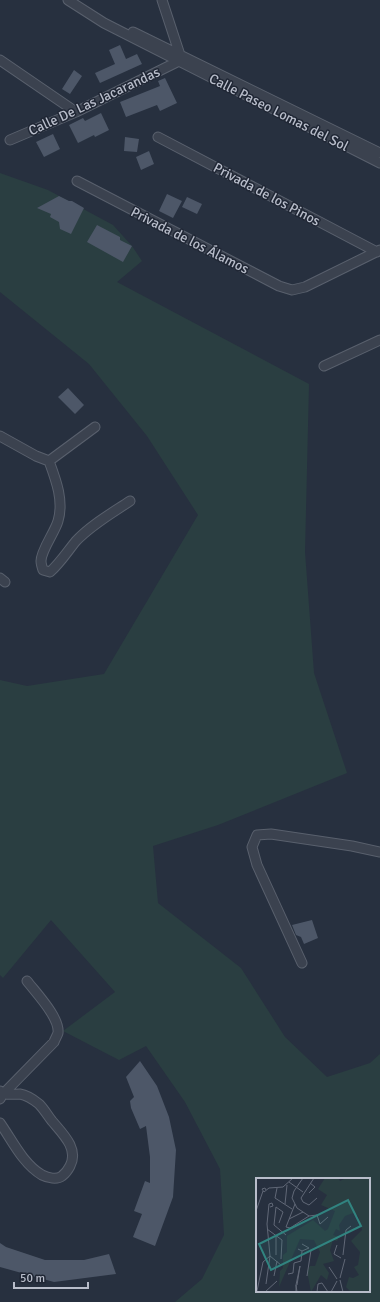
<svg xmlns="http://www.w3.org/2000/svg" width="380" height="1302" font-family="Signika,sans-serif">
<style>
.green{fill:#2a3e41;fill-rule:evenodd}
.building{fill:#4d5768}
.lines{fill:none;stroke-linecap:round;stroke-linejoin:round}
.minor-casing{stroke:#59606d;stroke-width:11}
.minor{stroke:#3b424f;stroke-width:9}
.labels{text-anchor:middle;stroke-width:3;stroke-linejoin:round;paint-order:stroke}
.street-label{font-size:14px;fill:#b8bdca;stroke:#202735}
.inset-road{fill:none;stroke:#616877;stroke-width:1}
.view{fill:#318480;fill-opacity:0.15;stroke:#318480;stroke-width:2}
.inset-edge{fill:none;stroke:#b8bdca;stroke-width:2}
</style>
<rect width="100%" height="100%" fill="#27303f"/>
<path class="green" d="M0,173L48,190L113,225L132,246L142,261L117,282L309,384L305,552L314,673L347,773L218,825L153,846L158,903L241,968L285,1037L327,1077L370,1063L380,1054V1302H175L202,1279L224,1235L220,1169L185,1102L146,1046L119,1060L63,1031L115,992L51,920L3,978L0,975V680L27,686L104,674L198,515L147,436L89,364L0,292ZM257,1179H369V1291H257Z"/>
<path class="building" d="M120,45L126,59L137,54L142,64L100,83L95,73L115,64L109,50Z
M74,70L82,76L70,94L62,89Z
M165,78L177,103L160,111L157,105L126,117L120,102L160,86L158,81Z
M101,113L109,130L95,137L94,135L78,143L69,125L83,118L85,121Z
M53,134L60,149L44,157L36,142Z
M125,137L139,139L137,152L124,151Z
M149,151L154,164L141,170L136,157Z
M167,194L182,201L173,218L159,211Z
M59,196L69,201H72L84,208L71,234L60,229L59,222L50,217L51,214L37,208Z
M187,197L202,204L197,214L182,207Z
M97,225L120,237V240L132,246L123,262L87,242Z
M68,388L84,405L75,414L58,397Z
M312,920L318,938L304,944L301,937L296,935L292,925Z
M140,1061L157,1086L169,1117L176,1150L173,1197L155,1246L133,1237L142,1214L134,1211L145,1181L150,1183V1157L146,1126L140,1129L131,1108L130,1101L134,1097L126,1077Z
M0,1243L6,1247L45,1260H84L109,1254L116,1274L54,1282L0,1267Z"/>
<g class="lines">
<g class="minor-casing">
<path id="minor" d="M68,0L104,23L380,163
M162,0L180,55V57
M133,32L380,153
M0,60L76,112
M158,137L377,252
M10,140L76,112L177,62
M77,181L279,286L292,290L305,287L380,250
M324,366L380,340
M0,436L36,456L49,461L95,427
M49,461C56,480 64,501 58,521C55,532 41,550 41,561C41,563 42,567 43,570L50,572C60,563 67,552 76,541C91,525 112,513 130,501
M0,578L5,582
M302,963L257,865L252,847L257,835L271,834L352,846L380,852
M0,1091C6,1096 13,1094 20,1094C27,1095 34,1100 39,1104C44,1109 48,1116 52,1121C63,1134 79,1149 70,1166C68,1170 66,1173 62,1176C57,1180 48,1178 42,1175C23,1164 12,1140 0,1123
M0,1099L3,1094L54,1042C55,1039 57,1036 58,1033C60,1018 37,994 27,981"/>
</g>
<use href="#minor" class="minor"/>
</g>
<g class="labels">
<g class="street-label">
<text transform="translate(94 101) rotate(-25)" y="5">Calle De Las Jacarandas</text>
<text transform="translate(279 112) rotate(27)" y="5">Calle Paseo Lomas del Sol</text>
<text transform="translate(267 194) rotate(28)" y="5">Privada de los Pinos</text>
<text transform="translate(190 240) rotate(27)" y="5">Privada de los Álamos</text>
</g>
</g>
<g transform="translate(256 1178)">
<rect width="114" height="114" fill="#27303f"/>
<path d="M69,0H82L84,3L90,0H114V114V110L112,114H95L90,109L93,99L97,100L103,97L98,89L102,87L104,74L95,63L106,52L102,38L97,35L89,38L83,47L84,53L80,51L77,57L83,59L81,63L77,62L74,72L78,83L67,86L73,95L71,102L65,97L55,114L51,93L54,88H59L64,74L58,62L44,61L23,109L24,93L27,90V77L31,74V58L57,42L69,53L72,51L79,33L65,27L71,17L62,11Z" fill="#2a3e41"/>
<path class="inset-road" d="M47,0L38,13L36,20L41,30L53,38M58,0L45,20L47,24L53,27L61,20M33,4L47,14M21,10L19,20L36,31M10,12L9,10L6,11L8,14L13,10L27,9L37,0M53,15L59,9L54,5M29,26L31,7M39,26L30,49L34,50L53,38M20,29L18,47L30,57M20,29L27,34L23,45M0,33L7,13M53,38L61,37L64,46L72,39M33,41L47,34M11,51L26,62L25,81M81,67L78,76L85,80M0,72V87M46,73L53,70L46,66M20,77V58M87,77L90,52L95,48M14,78L25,87M73,89L81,101M32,96L37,95L38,85L45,83L46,73L42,71M18,98L21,83M51,98L55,72M84,100L89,81M84,102L87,114M10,106L14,78L11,46L13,26L16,25L17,28L14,29M40,107L44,88L41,107M1,113L7,84L14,78M9,114L21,103M40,114V107L41,114M61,114L62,106L66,105L72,114M75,114L81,103"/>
<path class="view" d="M92,22L105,48L15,92L3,66Z"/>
<rect width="114" height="114" class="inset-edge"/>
</g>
<path d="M14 1282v6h74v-6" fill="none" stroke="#b8bdca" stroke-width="2"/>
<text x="20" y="1282" font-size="12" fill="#b8bdca" stroke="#202735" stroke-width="3" paint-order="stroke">50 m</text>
</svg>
